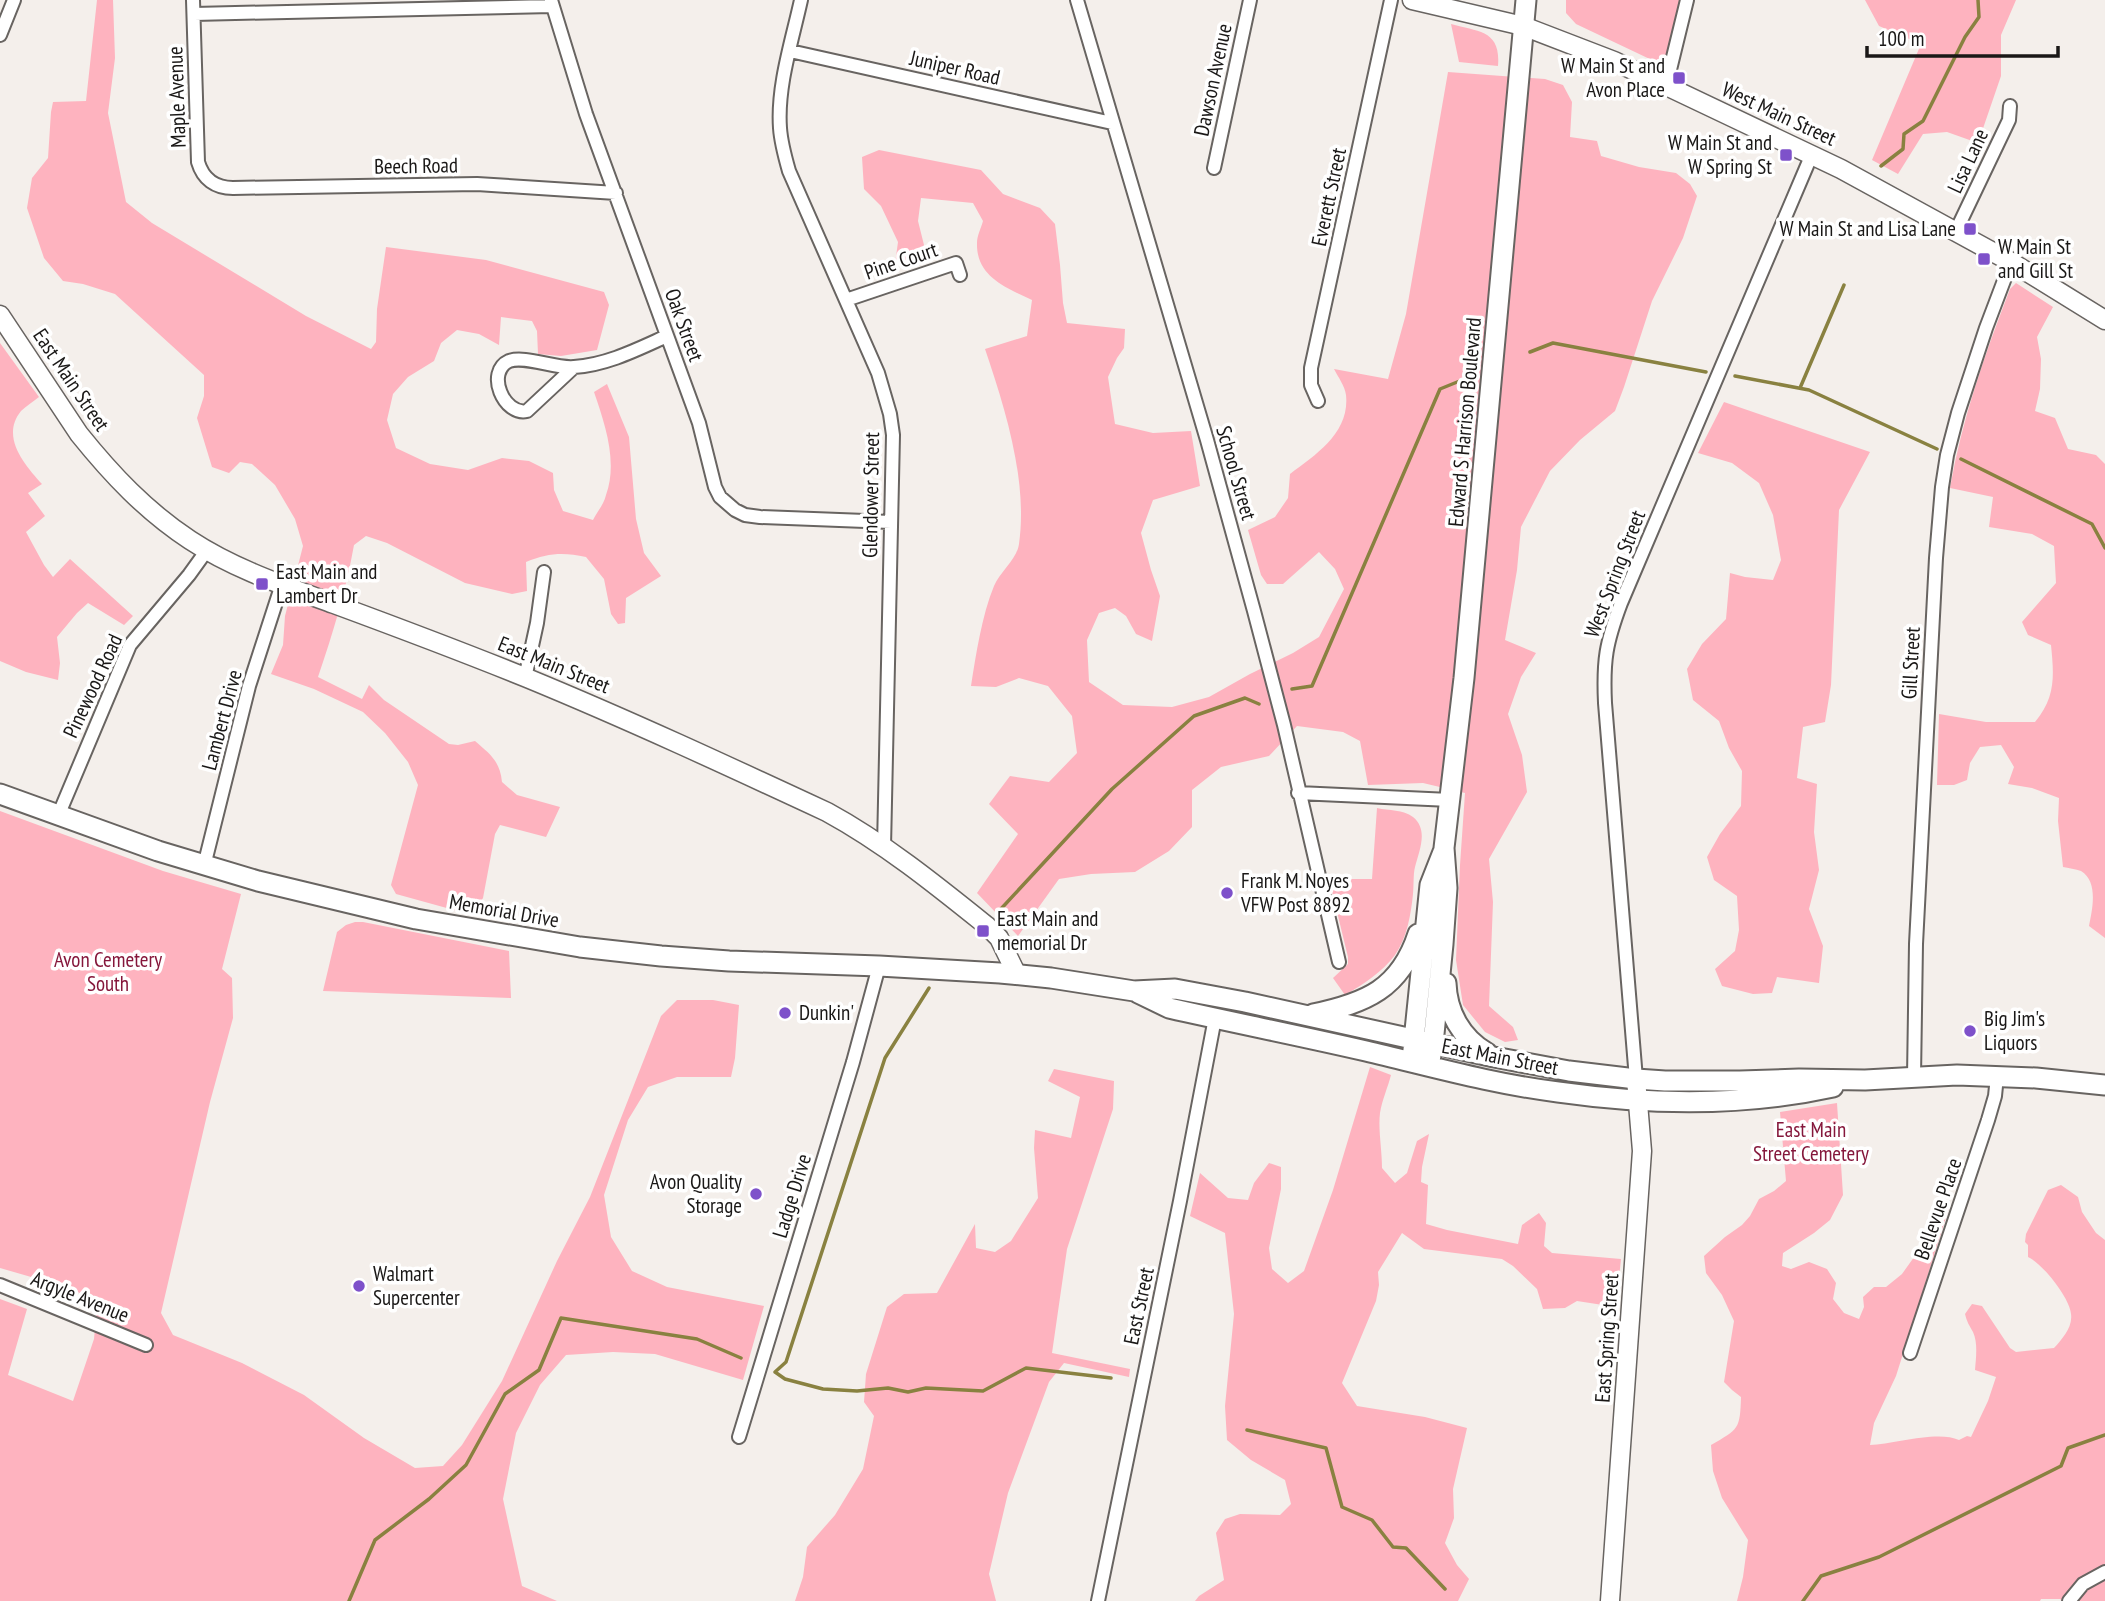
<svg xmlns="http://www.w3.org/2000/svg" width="2105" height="1601" font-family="'PT Sans Narrow',sans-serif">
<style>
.green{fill:#feb3bf}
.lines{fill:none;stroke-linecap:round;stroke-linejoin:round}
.stream{stroke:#898140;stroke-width:3.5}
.minor-casing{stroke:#686461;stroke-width:16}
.secondary-casing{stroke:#686461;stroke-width:21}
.primary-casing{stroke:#686461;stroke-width:23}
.minor{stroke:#fff;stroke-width:12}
.secondary{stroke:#fff;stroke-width:18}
.primary{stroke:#fff;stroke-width:19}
.poi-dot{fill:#7e51ca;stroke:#fff;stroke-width:2.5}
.labels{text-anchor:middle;stroke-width:7;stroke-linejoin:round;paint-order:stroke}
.poi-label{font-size:21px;fill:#1a1817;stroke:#fff;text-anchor:start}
.street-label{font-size:21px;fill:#1a1817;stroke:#fff}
.park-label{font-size:21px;fill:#85173b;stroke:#fff}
</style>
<rect width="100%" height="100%" fill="#f4efeb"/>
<path class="green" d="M97,0H113L115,58L108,113L126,202L152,223L306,316L371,349L376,342L377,309L386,247L486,260L604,292L609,305L597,350L561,356L538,354L537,331L532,321L501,317L499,345L479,334L457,330L441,343L434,361L408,377L393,394L387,420L396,448L430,464L468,470L502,458L529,461L553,473L554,490L563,511L593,520C597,512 604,504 606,495C618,462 605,424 594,392L607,384L629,437L636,519L644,553L661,576L626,598L625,623L618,624L611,614L604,579L586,557C563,552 548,553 526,562L527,591L512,594L465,583L387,543L366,536L354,545C346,590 333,633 318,677L362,699L369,685L384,700L449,744L458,745L475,741C490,754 500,761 502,782L517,795L560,807L546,837L500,825L495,834L483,898L472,915L396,894L391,885L418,785L408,762L385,733L363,712L314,689L271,674L283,645L285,616L303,546L295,519L275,485L252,464L240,462L229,473L212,467L197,418L204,396V375L115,294L83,284L63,281L44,258L27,208L32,178L48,158L51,112L53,102L86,101Z
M1566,0H1694L1675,71L1576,24L1566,13Z
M1865,0H2016L2001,35V76L1978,143L1947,132L1923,134L1898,174L1872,160L1921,44L1879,26Z
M1451,24C1479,32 1501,30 1498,66L1459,62Z
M1448,72L1545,79L1563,85L1572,102L1570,137L1597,141L1601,156L1639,167L1676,173L1690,184L1697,196L1683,238L1652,301L1624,387L1615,411L1580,440L1550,471L1521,527L1517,570L1505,640L1536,653L1521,677L1508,714L1522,755L1527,792L1489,859L1493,902L1489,1006L1513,1027L1518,1040L1505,1042L1485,1032L1463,1005L1456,960L1460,865L1465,793L1423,783L1368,785L1360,741L1343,732L1297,726L1269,756L1221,767L1192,790V827L1169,851L1135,872L1091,874L1059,879L1018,936L977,893L1018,834L989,804L1010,776L1049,782L1077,753L1072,716L1048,686L1019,678L996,687L971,686C976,654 982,615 994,586C1000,572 1017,559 1019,544C1028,481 1005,408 985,349L1027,336L1032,300C1007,288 976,277 977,243C977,236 981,228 983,221L973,203L921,198L918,221L924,245L915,261L895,264L898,242L881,206L864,189L862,157L879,150L981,170L1003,194L1040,208L1055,224L1060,265L1063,303L1067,323L1125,329L1124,348L1117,358L1108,377L1115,424L1153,433L1191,431L1200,486L1153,500L1141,533L1151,570L1160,596L1152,641L1136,634L1126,616L1115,608L1099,613L1087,640L1089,682L1123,705L1172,707L1209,697L1250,674L1293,653L1319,637L1344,589L1335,569L1319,552L1283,584H1267L1261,575L1248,530L1275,517L1288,498L1290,474C1317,454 1350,432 1346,395C1345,386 1338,377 1334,369L1388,379L1406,314Z
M2016,283L2053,307L2037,337L2041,359L2040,389L2035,411L2055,418L2068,449L2096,455L2105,464V938L2089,926C2092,910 2099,882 2081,871C2076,869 2068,868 2063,867L2058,821L2059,798L2032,788L2008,784L2014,767L2001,745L1980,747L1970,763L1967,780L1954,785H1937L1939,714L1986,722H2035C2056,697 2054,675 2051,645L2028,635L2022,622L2056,583L2054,546L2032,534L1989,527L1993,497L1950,488C1962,419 1985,354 2010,289Z
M0,343L39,397C33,402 26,406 21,411C0,437 25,465 42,484L28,493L45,516L26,532L44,565L53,577L70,559L133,616L124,625L88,603L77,613L57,637L60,663L58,680L26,672L0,661Z
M1724,402L1870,452L1839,510L1831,685L1825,722L1803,727L1797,778L1817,784L1814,832L1819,870L1809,909L1823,946L1819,983L1777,977L1772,993L1753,994L1722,986L1715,969L1735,951L1739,930L1737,896L1714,880L1707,857L1720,834L1741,806L1742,771L1729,748L1719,721L1693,700L1687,669L1702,644L1726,619L1730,573L1745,577L1773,580L1781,560L1773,515L1759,483L1732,463L1698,453Z
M1377,808C1389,811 1403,809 1413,817C1429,830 1419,851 1415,867C1413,875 1414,885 1413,894C1411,914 1407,938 1395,955C1382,972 1364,984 1345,995L1333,978L1348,964V957L1329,879H1372Z
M0,811L163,871L241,894L222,969L232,978L233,1018L210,1102L161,1313L173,1335L242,1363L304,1395L364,1438L415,1468L443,1466L462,1445L502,1381L557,1261L590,1197L661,1016L677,1000H713L739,1005L735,1058L731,1077H677L648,1087L628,1120L604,1195L611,1237L632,1271L667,1287L764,1306L743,1380L655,1354L613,1352L566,1355L540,1385L516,1433L503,1499L522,1586L557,1601H0V1299L27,1309L8,1375L73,1401L94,1339L97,1307L68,1284L45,1281L0,1268Z
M355,922H363L509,951L511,998L323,991L337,932L346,925Z
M1370,1067L1391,1075C1388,1087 1382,1100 1380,1113C1378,1129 1382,1150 1382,1168L1395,1183L1407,1173L1417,1141L1429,1134L1422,1167L1421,1182L1428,1185L1426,1224L1447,1230L1518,1244L1522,1225L1539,1213L1546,1223L1544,1246L1552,1253L1621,1259L1616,1307L1577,1301L1565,1308L1543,1309L1537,1289L1513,1266L1502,1259L1424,1249L1402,1233L1378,1272L1379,1285L1376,1301L1342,1383L1357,1406L1425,1417L1467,1428L1453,1489L1454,1518L1445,1543L1457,1565L1469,1579L1458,1601H1195L1199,1596L1224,1580L1216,1533L1225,1519L1240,1514L1280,1515L1291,1504L1285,1480L1251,1460L1227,1440L1225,1406L1234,1314L1225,1233L1190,1216L1200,1173L1228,1198L1248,1200L1254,1183L1269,1163L1281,1167V1189L1269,1248L1272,1269L1288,1283L1304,1271L1333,1190Z
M1054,1069L1114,1081L1113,1109L1067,1249L1052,1353L1130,1369L1129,1377L1064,1363L1049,1382L1008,1493L989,1574L996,1601H795L803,1577L807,1547L835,1515L863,1469L874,1416L864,1402L866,1374L887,1307L904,1294L937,1293L975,1224L976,1248L995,1252L1011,1241L1038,1198L1034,1148L1035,1130L1071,1138L1080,1097L1048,1081Z
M1837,1103L1843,1195L1830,1220L1814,1233L1783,1253L1782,1266L1791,1269L1809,1262L1827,1269L1836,1283L1833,1299L1844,1313L1859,1319L1864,1307L1863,1297L1874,1287H1886L1902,1274L1949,1208L1896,1376L1874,1423L1870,1445C1894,1444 1938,1430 1959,1440L1967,1436L1971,1437L1988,1401L1996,1377L1975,1370C1976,1357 1978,1343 1973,1332C1969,1325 1967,1322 1965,1314L1972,1304L1982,1306L2010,1348L2016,1352L2054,1348C2062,1339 2073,1327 2071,1314C2070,1298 2042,1263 2028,1257V1245L2025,1242L2026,1234L2048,1190L2061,1185L2078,1197L2082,1212L2096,1233L2105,1240V1601H2063L2060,1599H2041L2040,1601H1737L1743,1577L1748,1540L1722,1498L1713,1471L1711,1445C1739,1429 1740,1429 1741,1397L1732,1390L1724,1382L1734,1321L1722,1295L1706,1273L1704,1256L1725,1237L1742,1225L1750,1216L1759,1199L1774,1191L1786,1181L1780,1112Z"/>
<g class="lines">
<path class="stream" d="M1881,166L1903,149L1904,134L1923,121L1965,37L1979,17L1978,0
M1530,352L1553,343L1706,372
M1735,376L1809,390L1937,449
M1800,388L1844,285
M1961,459L2092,524L2105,548
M1292,689L1312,686L1440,389L1467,378
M999,911L1112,789L1194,716L1245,698L1259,704
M929,988L885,1058L786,1362L775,1372L785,1379L823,1389L857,1391L888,1388L908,1392L926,1388L983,1391L1026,1368L1111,1378
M1247,1430L1326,1448L1342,1507L1372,1520L1393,1547L1406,1548L1445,1589
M349,1601L375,1540L429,1499L466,1465L505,1394L539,1370L561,1318L697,1339L741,1358
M1803,1601L1821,1576L1879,1557L2061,1466L2068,1448L2105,1435"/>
<g class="minor-casing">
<path id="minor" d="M193,0L198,162C203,179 215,188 233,188L477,184L616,193
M551,0L586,114L699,423L715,487L720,497L735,510L745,515L760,517L891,522
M801,0C792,41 777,86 780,128C781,143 785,157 789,171L878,373L890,414L893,435L884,847
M1077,0L1207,440L1254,611L1284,725L1339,962
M194,14L552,6
M0,35L14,0
M790,51L1112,123
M1666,86L1687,0
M1214,168L1250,0
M1956,231L2009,120L2010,106
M846,300L956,263L960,275
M573,368L527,411C504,416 485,372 509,361C525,355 556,369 574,367C607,365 638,349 667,336
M1318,401L1311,385V368L1391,0
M525,678L537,623L544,572
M1298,793L1450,800
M58,816L130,645L189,575L207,550
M204,866L249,686L282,584
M1914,1077L1916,944L1936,558L1942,487L1947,455L1958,413L1986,328L2011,262
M1636,1079L1605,703C1603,660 1606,643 1621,603L1812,154
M0,1285L146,1345
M1910,1353L1988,1120L1995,1096L1997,1076
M739,1437L853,1062L879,966
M1098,1601L1180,1201L1215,1018
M2069,1601L2083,1584L2105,1572"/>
</g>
<g class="secondary-casing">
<path id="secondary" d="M1412,0L1523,26L1614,61L1841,169L2011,262L2105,320
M0,315L79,434C112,475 146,511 190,540C234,569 285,586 334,604C399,628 463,652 527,678C629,720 728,766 827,812C884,843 936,885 987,926L999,938L1017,975
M1610,1601L1642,1151L1636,1079"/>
</g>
<g class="primary-casing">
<path id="primary" d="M0,794L158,851L258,881L416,919L580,947L661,956L729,961L879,966L1000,973L1051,978L1134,991L1175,989L1245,1002L1494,1057L1569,1071L1636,1079L1665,1081H1740L1799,1079L1865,1080L1957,1075L2036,1078L2105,1085
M1446,983C1447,1012 1461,1038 1487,1053
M1138,993L1169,1008C1235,1023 1301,1036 1366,1051C1430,1066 1493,1084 1558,1092C1650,1105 1742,1107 1833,1087
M1313,1014C1366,1003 1400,989 1418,934
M1413,1050L1430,885L1443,852
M1429,1066L1433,1044L1443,944L1447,888L1444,848L1464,678L1526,0"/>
</g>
<use href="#minor" class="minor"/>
<use href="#secondary" class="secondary"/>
<use href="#primary" class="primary"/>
</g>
<g class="poi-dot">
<rect x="1672" y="71" width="14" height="14" rx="3.5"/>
<rect x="1779" y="148" width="14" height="14" rx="3.5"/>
<rect x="1963" y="222" width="14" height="14" rx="3.5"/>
<rect x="1977" y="252" width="14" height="14" rx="3.5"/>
<rect x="255" y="577" width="14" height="14" rx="3.5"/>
<circle cx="1227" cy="893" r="7"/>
<rect x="976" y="924" width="14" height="14" rx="3.5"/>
<circle cx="785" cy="1013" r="7"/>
<circle cx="1970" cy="1031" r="7"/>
<circle cx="756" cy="1194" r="7"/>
<circle cx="359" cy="1286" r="7"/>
</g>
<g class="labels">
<g class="poi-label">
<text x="1665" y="73" text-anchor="end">W Main St and<tspan x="1665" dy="24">Avon Place</tspan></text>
<text x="1772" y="150" text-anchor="end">W Main St and<tspan x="1772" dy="24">W Spring St</tspan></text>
<text x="1956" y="236" text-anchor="end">W Main St and Lisa Lane</text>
<text x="1998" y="254">W Main St<tspan x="1998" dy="24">and Gill St</tspan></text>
<text x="276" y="579">East Main and<tspan x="276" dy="24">Lambert Dr</tspan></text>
<text x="1241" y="888">Frank M. Noyes<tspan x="1241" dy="24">VFW Post 8892</tspan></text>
<text x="997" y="926">East Main and<tspan x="997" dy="24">memorial Dr</tspan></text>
<text x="799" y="1020">Dunkin'</text>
<text x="1984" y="1026">Big Jim's<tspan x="1984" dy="24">Liquors</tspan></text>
<text x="742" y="1189" text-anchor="end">Avon Quality<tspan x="742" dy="24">Storage</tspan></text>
<text x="373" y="1281">Walmart<tspan x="373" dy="24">Supercenter</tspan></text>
</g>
<g class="street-label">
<text transform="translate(955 68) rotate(13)" y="7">Juniper Road</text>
<text transform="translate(1213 80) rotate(-78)" y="7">Dawson Avenue</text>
<text transform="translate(177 97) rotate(-92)" y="7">Maple Avenue</text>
<text transform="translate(1779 114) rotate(25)" y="7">West Main Street</text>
<text transform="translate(1968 161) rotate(-65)" y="7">Lisa Lane</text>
<text transform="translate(416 166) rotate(-1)" y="7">Beech Road</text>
<text transform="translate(1329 197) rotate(-78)" y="7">Everett Street</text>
<text transform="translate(901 261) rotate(-19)" y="7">Pine Court</text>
<text transform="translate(684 325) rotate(70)" y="7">Oak Street</text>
<text transform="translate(71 380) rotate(56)" y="7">East Main Street</text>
<text transform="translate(1465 422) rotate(-85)" y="7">Edward S Harrison Boulevard</text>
<text transform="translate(1236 473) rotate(74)" y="7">School Street</text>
<text transform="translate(871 495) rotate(-89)" y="7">Glendower Street</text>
<text transform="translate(1615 574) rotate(-69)" y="7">West Spring Street</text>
<text transform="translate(1911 663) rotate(-87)" y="7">Gill Street</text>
<text transform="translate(554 665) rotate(22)" y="7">East Main Street</text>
<text transform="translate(93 686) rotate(-65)" y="7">Pinewood Road</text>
<text transform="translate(222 720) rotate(-75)" y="7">Lambert Drive</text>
<text transform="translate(504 911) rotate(10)" y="7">Memorial Drive</text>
<text transform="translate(1500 1057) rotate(11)" y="7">East Main Street</text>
<text transform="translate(792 1196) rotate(-73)" y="7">Ladge Drive</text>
<text transform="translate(1938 1209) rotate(-71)" y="7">Bellevue Place</text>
<text transform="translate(80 1297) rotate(22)" y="7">Argyle Avenue</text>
<text transform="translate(1139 1306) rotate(-78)" y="7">East Street</text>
<text transform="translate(1607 1338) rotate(-86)" y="7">East Spring Street</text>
</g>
<g class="park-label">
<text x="108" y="967">Avon Cemetery<tspan x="108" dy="24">South</tspan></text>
<text x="1811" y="1137">East Main<tspan x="1811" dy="24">Street Cemetery</tspan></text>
</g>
</g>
<path d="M1867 46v10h191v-10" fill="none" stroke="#1a1817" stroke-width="3.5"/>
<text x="1878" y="46" font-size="21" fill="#1a1817" stroke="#ffffff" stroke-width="5" paint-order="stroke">100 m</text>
</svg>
